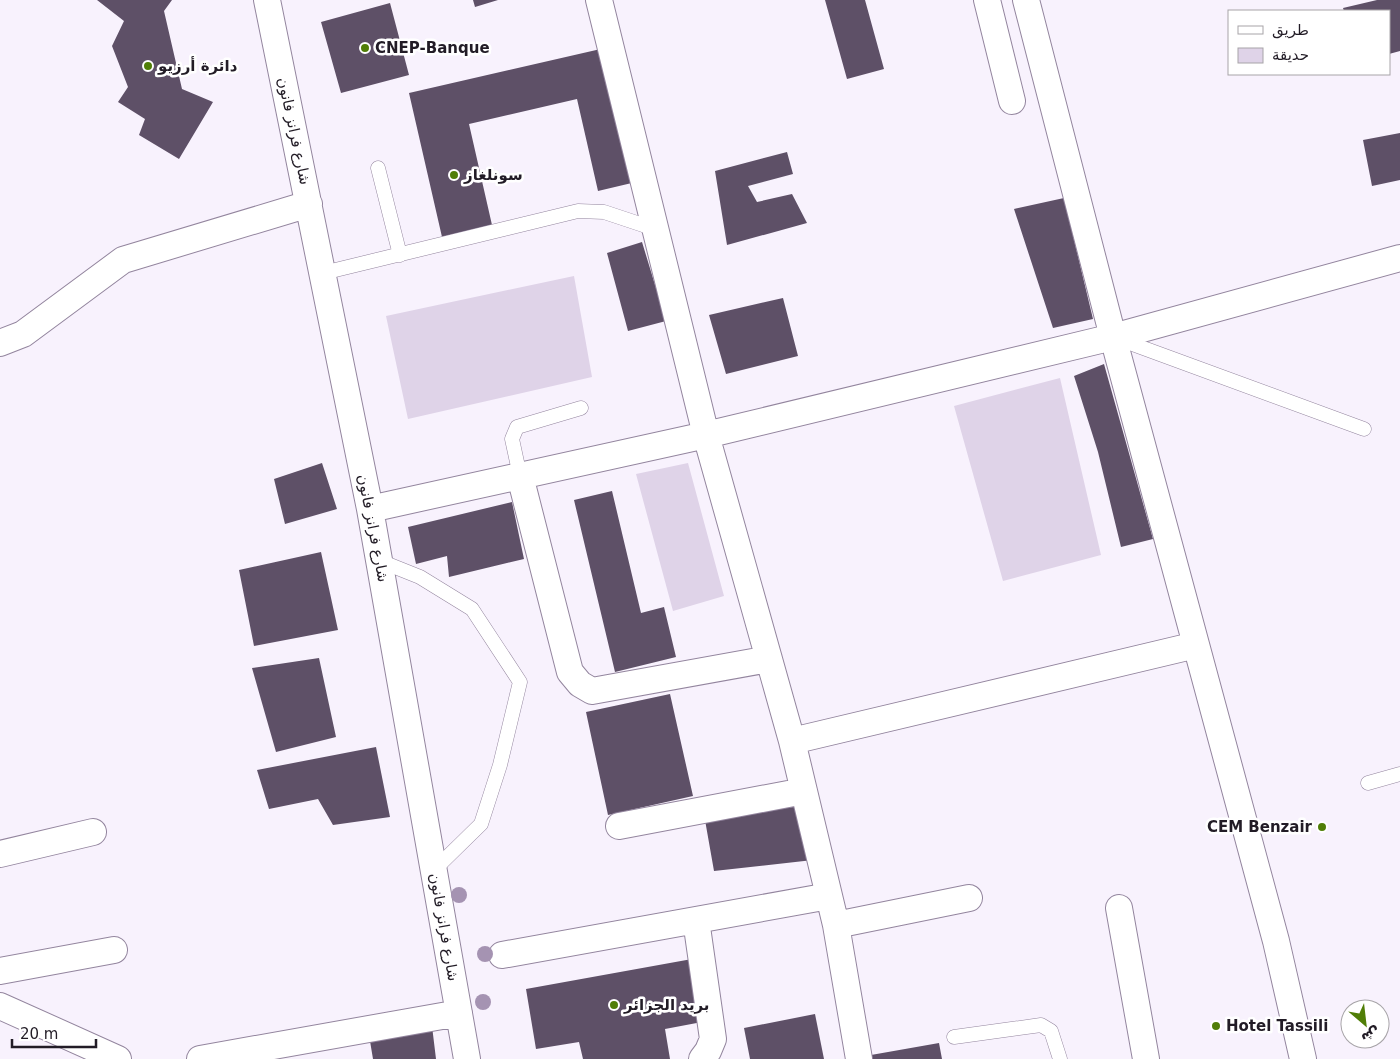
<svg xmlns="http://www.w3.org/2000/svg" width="1400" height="1059" font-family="'DejaVu Sans',Cairo,sans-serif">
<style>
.green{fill:#dfd3e8}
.building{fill:#5e5067}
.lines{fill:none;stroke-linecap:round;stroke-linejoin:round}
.service-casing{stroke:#93859e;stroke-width:15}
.minor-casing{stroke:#93859e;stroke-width:28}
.service{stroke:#fff;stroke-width:14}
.minor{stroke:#fff;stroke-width:26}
.tree{fill:#a593b2}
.poi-dot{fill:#507e07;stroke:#fff;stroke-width:2}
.labels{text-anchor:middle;stroke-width:5;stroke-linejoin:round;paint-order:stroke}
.poi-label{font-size:15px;font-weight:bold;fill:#221c26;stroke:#fff;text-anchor:start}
.street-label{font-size:15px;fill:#221c26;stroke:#fff}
</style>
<rect width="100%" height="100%" fill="#f8f2fd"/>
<path class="green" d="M574,276L592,377L408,419L386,316Z
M1060,378L1101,555L1003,581L954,406Z
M688,463L724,596L673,611L636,474Z"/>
<path class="building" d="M97,0H172L164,11L182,89L213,102L179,159L139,135L145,119L118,102L128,87L112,46L124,21Z
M473,0H498L475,7Z
M825,0H865L884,69L847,79Z
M1377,0H1400V51L1389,54V11H1344L1343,8Z
M390,3L409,75L341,93L321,22Z
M605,48L636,182L598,191L577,99L469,124L492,225L442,237L409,93Z
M1400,133V180L1372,186L1363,140Z
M787,152L793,174L748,186L757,202L792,194L807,223L727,245L715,171Z
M1064,198L1093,319L1053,328L1014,209Z
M642,242L666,321L628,331L607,253Z
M783,298L798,356L726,374L709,315Z
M1104,364L1153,539L1121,547L1098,452L1074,376Z
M322,463L337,509L285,524L274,479Z
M612,491L641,613L664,607L676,657L615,672L574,500Z
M512,502L524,559L449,577L447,556L416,564L408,527Z
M321,552L338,630L254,646L239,570Z
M319,658L336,737L276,752L252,668Z
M670,694L693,796L608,815L586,712Z
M376,747L390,817L333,825L318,799L269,809L257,770Z
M800,806L813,860L714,871L705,820Z
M692,959L702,1022L665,1029L670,1059H583L579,1042L536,1049L526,989Z
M815,1014L824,1059H750L744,1028Z
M432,1026L436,1059H373L369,1035Z
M939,1043L942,1059H872L871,1055Z"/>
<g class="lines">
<g class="service-casing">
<path id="service" d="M378,168L400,255
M323,273L578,211L604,212L655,229
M1116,338L1364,429
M520,476L512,439L517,427L581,408
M380,561L420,577L472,609L520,682L500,765L481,824L434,870
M1368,783L1400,774
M954,1037L1041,1025L1051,1031L1060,1059"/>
</g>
<g class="minor-casing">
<path id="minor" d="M267,0L370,509L467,1059
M599,0L706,435L792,741L836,925L859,1059
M987,0L1012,101
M1026,0L1113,337L1276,941L1303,1059
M0,343L23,334L123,260L309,204
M520,476L570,672L580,684L592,691L769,659
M370,509L706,435L1113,337L1400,258
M792,741L1196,645
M619,826L804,791
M0,854L93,832
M1119,908L1146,1059
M696,920L713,1039L708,1051L702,1059
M836,925L969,898
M502,955L829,896
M0,971L114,950
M0,1006L118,1059
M200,1059L459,1013"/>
</g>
<use href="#service" class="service"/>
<use href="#minor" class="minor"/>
</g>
<g class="tree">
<circle cx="459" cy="895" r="8"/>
<circle cx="485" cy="954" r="8"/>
<circle cx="483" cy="1002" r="8"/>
</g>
<g class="poi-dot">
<circle cx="365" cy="48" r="5"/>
<circle cx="148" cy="66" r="5"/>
<circle cx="454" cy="175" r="5"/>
<circle cx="1322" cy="827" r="5"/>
<circle cx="614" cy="1005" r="5"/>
<circle cx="1216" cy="1026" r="5"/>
</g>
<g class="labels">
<g class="poi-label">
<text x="375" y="53">CNEP-Banque</text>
<text x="158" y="71">دائرة أرزيو</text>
<text x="464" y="180">سونلغاز</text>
<text x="1312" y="832" text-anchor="end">CEM Benzair</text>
<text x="624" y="1010">بريد الجزائر</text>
<text x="1226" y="1031">Hotel Tassili</text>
</g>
<g class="street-label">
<text transform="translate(294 131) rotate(78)" y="5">شارع فرانز فانون</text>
<text transform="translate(373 528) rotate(79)" y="5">شارع فرانز فانون</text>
<text transform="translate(444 927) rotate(80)" y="5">شارع فرانز فانون</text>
</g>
</g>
<rect x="1228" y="10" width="162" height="65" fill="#ffffff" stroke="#a7a4a8"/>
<rect x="1238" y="26" width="25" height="8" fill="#ffffff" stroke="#a7a4a8"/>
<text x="1272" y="35" font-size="15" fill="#221c26">طريق</text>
<rect x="1238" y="48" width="25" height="15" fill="#dfd3e8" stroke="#a7a4a8"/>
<text x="1272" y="60" font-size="15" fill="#221c26">حديقة</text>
<g transform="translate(1365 1024) rotate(152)"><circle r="24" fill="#ffffff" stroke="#a7a4a8"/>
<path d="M0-4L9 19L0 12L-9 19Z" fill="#507e07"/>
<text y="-8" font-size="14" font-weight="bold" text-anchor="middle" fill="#221c26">ش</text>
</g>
<path d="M12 1039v8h84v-8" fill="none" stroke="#221c26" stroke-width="2.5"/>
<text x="20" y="1039" font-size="15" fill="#221c26" stroke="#ffffff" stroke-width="4" paint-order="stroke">20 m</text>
</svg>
